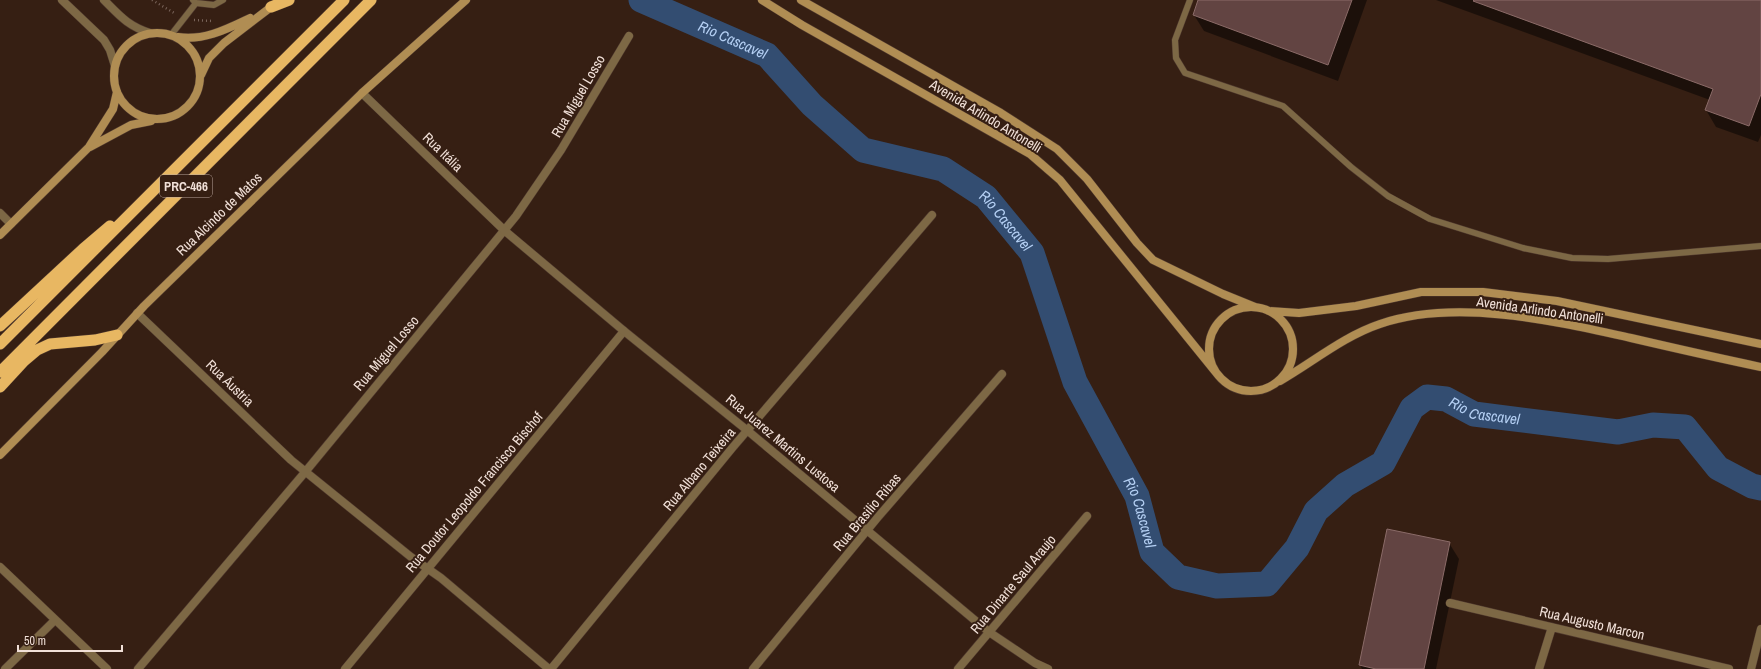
<svg xmlns="http://www.w3.org/2000/svg" width="1761" height="669" font-family="'Archivo Narrow',sans-serif">
<style>
.shadow{fill:#0007}
.lines{fill:none;stroke-linecap:round;stroke-linejoin:round}
.river{stroke:#334d71;stroke-width:25}
.building{fill:#624442;stroke:#8b6b68}
.service-casing{stroke:#503a2f;stroke-width:7}
.minor-casing{stroke:#503a2f;stroke-width:9}
.tertiary-casing{stroke:#503a2f;stroke-width:9}
.secondary-casing{stroke:#503a2f;stroke-width:9}
.trunk-casing{stroke:#503a2f;stroke-width:12}
.path{stroke:#7a655b;stroke-width:2.5;stroke-dasharray:1 3;stroke-linecap:butt}
.service{stroke:#7d6845;stroke-width:6}
.minor{stroke:#7d6845;stroke-width:8}
.tertiary{stroke:#7d6845;stroke-width:8}
.secondary{stroke:#b08d53;stroke-width:8}
.trunk{stroke:#e8b762;stroke-width:11}
.labels{text-anchor:middle;stroke-width:4;stroke-linejoin:round;paint-order:stroke}
.shield{fill:#361f13;stroke:#b9a69d;stroke-width:1}
.shield-label{font-size:13px;font-weight:bold;fill:#f1e0d8}
.street-label{font-size:14px;fill:#f1e0d8;stroke:#361f13}
.water-label{font-size:15px;font-style:italic;fill:#b4cff3;stroke:#361f13}
</style>
<rect width="100%" height="100%" fill="#361f13"/>
<path class="shadow" d="M1199,0H1367L1338,81L1204,31L1194,15Z
M1436,0H1761V135L1758,142L1716,127L1706,110L1710,100Z
M1388,530L1449,543L1459,559L1436,669H1362L1360,665Z"/>
<g class="lines">
<path class="river" id="s1" d="M641,0L767,55L812,105L863,150L943,169L986,197L1032,253L1075,382L1137,496L1152,552L1178,577L1217,586L1267,584L1297,548L1316,511L1345,485L1383,463L1412,408L1427,397L1446,399L1474,414L1618,432L1653,425L1685,427L1718,468L1752,486L1761,488"/>
</g>
<path class="building" d="M1198,0H1352L1328,65L1193,15Z
M1474,0H1761V94L1749,126L1705,110L1713,89L1473,1Z
M1387,529L1450,542L1424,669H1376L1359,665Z"/>
<g class="lines">
<g class="service-casing">
<path id="service" d="M1190,0L1175,40L1176,58L1185,73L1283,106L1351,167L1388,196L1430,219L1523,248L1572,258L1608,259L1761,246
M196,3L214,5L223,0
M171,35L196,3L193,0"/>
</g>
<g class="minor-casing">
<path id="minor" d="M0,213L11,224
M137,313L291,460L411,557L441,578L549,669
M0,567L107,669
M1450,603L1729,669
M5,669L55,620
M138,669L306,471L516,216L561,150L629,36
M345,669L624,331
M551,669L733,447L932,215
M753,669L878,517L1002,374
M958,669L1087,516
M1539,669L1552,627
M1751,669L1761,629"/>
</g>
<g class="tertiary-casing">
<path id="tertiary" d="M62,0L104,40L110,50L115,66
M104,0C120,16 128,26 150,33
M362,93L505,231L624,331L748,431L989,632L1035,663L1048,669"/>
</g>
<g class="secondary-casing">
<path id="secondary" d="M762,0L802,25L1030,154L1060,180L1218,375
M801,0L1001,113L1057,149L1087,179L1137,243L1153,260L1223,294L1255,307
M114 76a43 43 0 1 1 86 0a43 43 0 1 1-86 0Z
M178,37C204,41 227,29 250,18
M201,75L209,58L224,43L275,4
M90,147L131,125L151,121
M0,235L89,147L113,109L117,92
M1209 349a42 42 0 1 1 84 0a42 42 0 1 1-84 0Z
M1269,311L1299,313L1356,306L1421,292H1483L1557,301L1761,344
M1280,381C1313,362 1344,336 1380,324C1456,298 1554,321 1631,338C1674,348 1718,358 1761,367
M0,455L102,352L144,306L362,93L466,0"/>
</g>
<g class="trunk-casing">
<path id="trunk" d="M271,7L289,0
M0,326L83,249L110,226
M0,344L344,0
M0,372L371,0
M0,387L24,361L37,350L50,344L95,340L117,335"/>
</g>
<path class="path" d="M152,0L176,14
M194,20L213,21"/>
<use href="#service" class="service"/>
<use href="#minor" class="minor"/>
<use href="#tertiary" class="tertiary"/>
<use href="#secondary" class="secondary"/>
<use href="#trunk" class="trunk"/>
</g>
<g class="labels">
<rect class="shield" x="160" y="175" width="52" height="22" rx="3"/>
<g class="shield-label">
<text x="186" y="191">PRC-466</text>
</g>
<g class="street-label">
<text transform="translate(578 96) rotate(-60)" y="5">Rua Miguel Losso</text>
<text transform="translate(986 116) rotate(31)" y="5">Avenida Arlindo Antonelli</text>
<text transform="translate(443 152) rotate(44)" y="5">Rua Itália</text>
<text transform="translate(219 214) rotate(-44)" y="5">Rua Alcindo de Matos</text>
<text transform="translate(1540 310) rotate(8)" y="5">Avenida Arlindo Antonelli</text>
<text transform="translate(386 353) rotate(-50)" y="5">Rua Miguel Losso</text>
<text transform="translate(230 383) rotate(44)" y="5">Rua Áustria</text>
<text transform="translate(783 443) rotate(40)" y="5">Rua Juarez Martins Lustosa</text>
<text transform="translate(699 469) rotate(-50)" y="5">Rua Albano Teixeira</text>
<text transform="translate(474 492) rotate(-50)" y="5">Rua Doutor Leopoldo Francisco Bischof</text>
<text transform="translate(867 512) rotate(-50)" y="5">Rua Brasilio Ribas</text>
<text transform="translate(1013 584) rotate(-50)" y="5">Rua Dinarte Saul Araujo</text>
<text transform="translate(1592 623) rotate(13)" y="5">Rua Augusto Marcon</text>
</g>
<g class="water-label">
<text dy="5" stroke="none"><textPath href="#s1" startOffset="100">Rio Cascavel</textPath></text>
<text dy="5" stroke="none"><textPath href="#s1" startOffset="437">Rio Cascavel</textPath></text>
<text dy="5" stroke="none"><textPath href="#s1" startOffset="1241">Rio Cascavel</textPath></text>
<text dy="5" stroke="none"><textPath href="#s1" startOffset="761">Rio Cascavel</textPath></text>
</g>
</g>
<path d="M18 645v6h104v-6" fill="none" stroke="#f1e0d8" stroke-width="2"/>
<text x="24" y="645" font-size="12" fill="#f1e0d8" stroke="#361f13" stroke-width="3" paint-order="stroke">50 m</text>
</svg>
